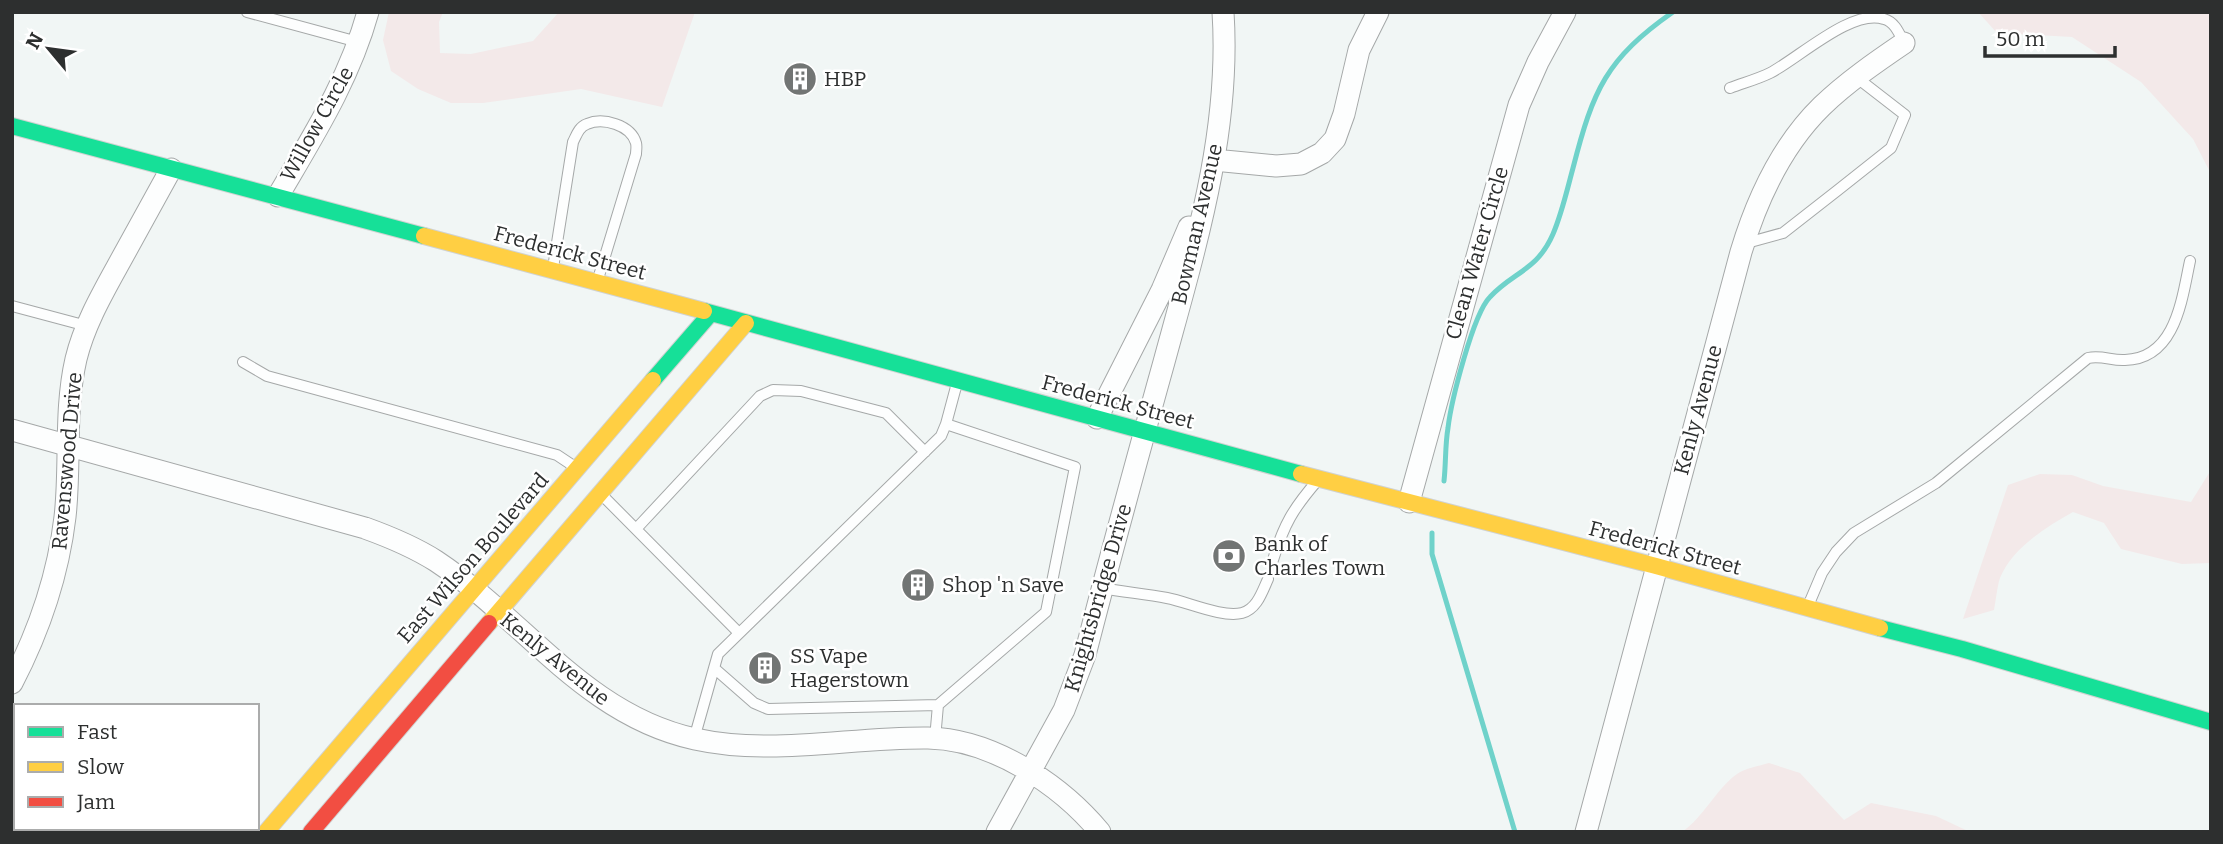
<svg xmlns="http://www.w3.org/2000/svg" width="2223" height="844" font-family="Bitter,serif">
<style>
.green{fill:#f3e9e9}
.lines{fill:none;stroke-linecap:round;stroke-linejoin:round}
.stream{stroke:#6fd2ca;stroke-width:5}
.lane-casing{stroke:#a5a8a8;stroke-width:12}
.street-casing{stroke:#a5a8a8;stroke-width:23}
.fast-casing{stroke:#d0d2d1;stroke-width:18}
.slow-casing{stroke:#d0d2d1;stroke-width:18}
.jam-casing{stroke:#d0d2d1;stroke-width:18}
.lane{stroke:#fdfefe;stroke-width:10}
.street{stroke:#fdfefe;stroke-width:21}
.fast{stroke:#16e098;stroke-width:16}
.slow{stroke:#ffcf43;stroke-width:16}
.jam{stroke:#f24e42;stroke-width:16}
.labels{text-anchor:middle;stroke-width:5;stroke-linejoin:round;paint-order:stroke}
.poi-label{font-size:21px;fill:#2d2f2f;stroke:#fff;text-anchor:start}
.street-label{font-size:21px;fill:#2d2f2f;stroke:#fff}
</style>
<rect width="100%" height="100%" fill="#f1f6f5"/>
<path class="green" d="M389,12H443L439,22L440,53L471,54L533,41L559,12H695L662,107L581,89L483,103H451L418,89L391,71L383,40Z
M1978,12H2211V174L2193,139L2141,82L2072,37L1997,33Z
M2211,470V563L2182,564L2121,549L2104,523L2073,512C2046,527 2012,548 2000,578C1997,587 1996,600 1994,610L1963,619L2008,485L2040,474L2072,475L2103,486L2191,502Z
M1769,763L1800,773L1844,820L1871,803L1936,816L1970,832H1682C1704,817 1715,790 1737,774C1745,768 1759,766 1769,763Z"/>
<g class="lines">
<path class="stream" d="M1444,481C1446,463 1445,445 1448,428C1451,402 1473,314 1490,297C1513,272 1537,271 1553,234C1562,213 1567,190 1573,168C1593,90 1606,59 1673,12
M1432,533V554L1515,832"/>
<g class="lane-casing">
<path id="lane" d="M247,12L358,42
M1730,88C1743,83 1758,79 1770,73C1799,58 1852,8 1884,19C1895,22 1899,33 1904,43
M1743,244L1783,233L1838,190L1891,148L1905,115L1856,77
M553,268L573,142C577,134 579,127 587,124C603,117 631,125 636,143C637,147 636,151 636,154L598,279
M12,306L87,326
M243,362L267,376L557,455L575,467
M603,496L739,633
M636,529L760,396L773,390L801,391L886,413L925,452
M1273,560C1284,524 1293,509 1317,481
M1102,588C1124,592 1146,594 1167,598C1188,602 1222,618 1242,613C1257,609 1262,592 1268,579
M1808,606L1822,573L1836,552L1854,533L1936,483L2088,358C2102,355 2112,361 2125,360C2176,359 2182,298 2190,261
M714,668L754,703L768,709L938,705L1046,612L1075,467L946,424
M694,739L718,654L941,436L946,424L957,383
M935,739L938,705
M224,828L228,832"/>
</g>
<g class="street-casing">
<path id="street" d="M1214,160L1276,166L1301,164L1322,153L1335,139L1344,114L1359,50L1378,12
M278,196C313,136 349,80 368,12
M1097,418L1162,290L1189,227
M12,430L365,528C390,537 414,547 436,561C525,620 585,715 695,739C772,756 850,737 928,738C992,739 1060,784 1100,832
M1409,502L1519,105L1538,62L1565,12
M12,683C39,631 58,576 65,517C71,465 64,411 76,359C84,326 101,296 117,267C135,234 153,202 171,169
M997,832L1064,710L1085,655C1110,557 1137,459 1164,362C1195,248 1231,132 1223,12
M1586,832L1741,252C1757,199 1782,145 1822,106C1847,82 1876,62 1904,43"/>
</g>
<g class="fast-casing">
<path id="fast" d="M12,126L424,236
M704,311L1301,474
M653,380L711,313
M1880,628L1962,649L2211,722"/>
</g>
<g class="slow-casing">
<path id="slow" d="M424,236L704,311
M1301,474L1656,566L1880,628
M489,623L746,323
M266,832L653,380"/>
</g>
<g class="jam-casing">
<path id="jam" d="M311,832L489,623"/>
</g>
<use href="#lane" class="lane"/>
<use href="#street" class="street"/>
<use href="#fast" class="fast"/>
<use href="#slow" class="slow"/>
<use href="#jam" class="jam"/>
</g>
<defs>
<g id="building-disc" transform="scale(1.75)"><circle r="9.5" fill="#727574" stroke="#fff"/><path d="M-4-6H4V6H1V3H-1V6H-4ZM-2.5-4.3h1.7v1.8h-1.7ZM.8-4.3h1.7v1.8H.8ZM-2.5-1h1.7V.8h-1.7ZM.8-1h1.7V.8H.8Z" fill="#fff"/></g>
<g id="bank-disc" transform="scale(1.75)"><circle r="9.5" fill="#727574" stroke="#fff"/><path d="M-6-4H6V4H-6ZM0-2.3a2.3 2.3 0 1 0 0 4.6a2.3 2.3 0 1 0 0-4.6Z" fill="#fff"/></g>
</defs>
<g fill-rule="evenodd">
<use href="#building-disc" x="800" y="79"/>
<use href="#bank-disc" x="1229" y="556"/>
<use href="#building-disc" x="918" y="585"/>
<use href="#building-disc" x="765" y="668"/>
</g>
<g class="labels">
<g class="poi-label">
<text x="824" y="86">HBP</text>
<text x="1254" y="551">Bank of<tspan x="1254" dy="24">Charles Town</tspan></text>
<text x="942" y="592">Shop 'n Save</text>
<text x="790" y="663">SS Vape<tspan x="790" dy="24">Hagerstown</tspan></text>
</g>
<g class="street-label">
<text transform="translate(317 124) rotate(-61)" y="7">Willow Circle</text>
<text transform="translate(1197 224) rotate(-77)" y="7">Bowman Avenue</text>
<text transform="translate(570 253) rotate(15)" y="7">Frederick Street</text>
<text transform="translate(1477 253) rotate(-74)" y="7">Clean Water Circle</text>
<text transform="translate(1118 402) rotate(15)" y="7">Frederick Street</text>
<text transform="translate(1698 410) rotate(-75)" y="7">Kenly Avenue</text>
<text transform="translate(67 461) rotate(-85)" y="7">Ravenswood Drive</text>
<text transform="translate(1665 548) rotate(15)" y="7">Frederick Street</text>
<text transform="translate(473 558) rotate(-49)" y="7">East Wilson Boulevard</text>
<text transform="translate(1098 598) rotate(-74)" y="7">Knightsbridge Drive</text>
<text transform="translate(555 659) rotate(39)" y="7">Kenly Avenue</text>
</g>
</g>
<rect width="2223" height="844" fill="none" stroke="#2d2f2f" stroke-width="28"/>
<rect x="14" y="704" width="245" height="126" fill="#ffffff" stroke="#abacac" stroke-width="2"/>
<rect x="28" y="727" width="35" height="10" fill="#16e098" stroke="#abacac" stroke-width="2"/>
<text x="77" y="739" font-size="21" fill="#2d2f2f">Fast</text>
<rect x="28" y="762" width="35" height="10" fill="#ffcf43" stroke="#abacac" stroke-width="2"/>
<text x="77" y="774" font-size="21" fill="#2d2f2f">Slow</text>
<rect x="28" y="797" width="35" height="10" fill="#f24e42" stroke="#abacac" stroke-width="2"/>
<text x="77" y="809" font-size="21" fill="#2d2f2f">Jam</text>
<g transform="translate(49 49) rotate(299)" stroke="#ffffff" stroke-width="5" paint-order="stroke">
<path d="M0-5L12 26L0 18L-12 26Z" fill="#2d2f2f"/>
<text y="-10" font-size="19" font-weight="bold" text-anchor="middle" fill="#2d2f2f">N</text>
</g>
<path d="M1985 46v10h130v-10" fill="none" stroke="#2d2f2f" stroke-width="3.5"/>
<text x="1996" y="46" font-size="21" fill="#2d2f2f" stroke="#ffffff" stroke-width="5" paint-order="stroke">50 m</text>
</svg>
